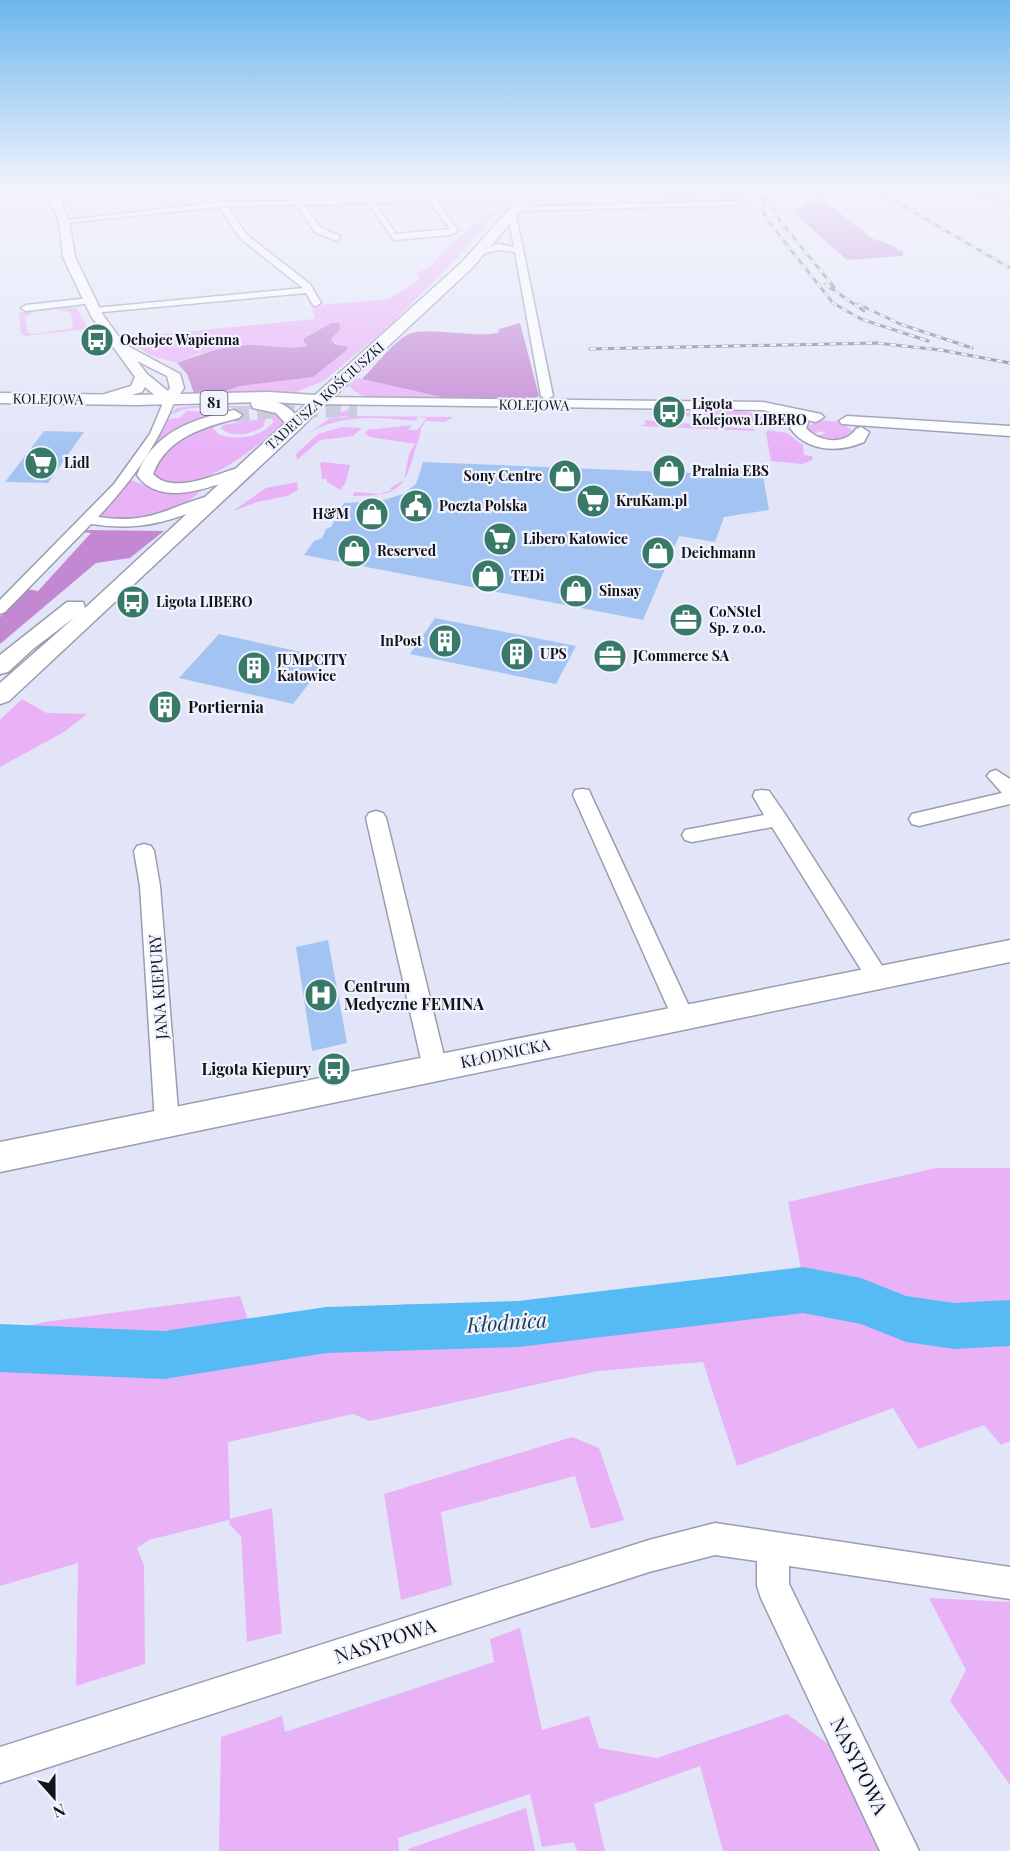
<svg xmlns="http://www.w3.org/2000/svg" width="1010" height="1851" font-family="'Playfair Display',serif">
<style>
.green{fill:#e9b2f7}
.forest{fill:#c488d3}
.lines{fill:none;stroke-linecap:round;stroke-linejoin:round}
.river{fill:#56bbf4;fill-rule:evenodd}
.building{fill:#a3c4f2}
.tertiary-tunnel{stroke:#c3c6d7;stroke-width:15;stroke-dasharray:15 8;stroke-linecap:butt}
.minor-casing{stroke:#9a9daf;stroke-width:3}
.tertiary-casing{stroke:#9a9daf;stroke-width:3}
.secondary-casing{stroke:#9a9daf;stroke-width:3}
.primary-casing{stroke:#9a9daf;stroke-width:3}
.minor{fill:#fff;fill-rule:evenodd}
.tertiary{fill:#fff;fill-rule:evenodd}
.secondary{fill:#fff;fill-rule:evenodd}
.primary{fill:#fff;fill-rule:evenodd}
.rail-casing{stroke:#7a7c88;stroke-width:3}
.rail{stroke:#f1f3fe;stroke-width:2;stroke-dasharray:6;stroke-linecap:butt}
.labels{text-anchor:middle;stroke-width:4.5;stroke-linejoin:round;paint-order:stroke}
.far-poi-label{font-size:14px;font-weight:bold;fill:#121319;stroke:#f1f3fe;text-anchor:start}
.far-street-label{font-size:14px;fill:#121319;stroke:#f1f3fe}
.shield{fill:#f1f3fe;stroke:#55565e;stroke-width:1.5}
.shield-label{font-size:15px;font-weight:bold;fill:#121319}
.poi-label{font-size:16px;font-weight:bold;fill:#121319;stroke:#f1f3fe;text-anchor:start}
.street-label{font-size:16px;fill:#121319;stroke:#f1f3fe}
.near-street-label{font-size:20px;fill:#121319;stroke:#f1f3fe}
.near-water-label{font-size:21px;font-style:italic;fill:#133e56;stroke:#f1f3fe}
</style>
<rect width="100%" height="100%" fill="#e2e5f8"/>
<path class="green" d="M655,191H682L694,195L749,194L753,202L667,205Z
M976,191H990L1010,197V208L965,193Z
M494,209L496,213L451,264L389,326L325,380L296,392L282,395H217L239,386L313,377L347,350L331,339V323L303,339L308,346L296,349L238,346L198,354L177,363L150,355L124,338L315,319L312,306L389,299L420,279L416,274L431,266L453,243Z
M59,307L76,308L89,329L25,336L21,334L19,313L38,309L25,317L28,333L36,334L73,328L71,313L54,308Z
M358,378L446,398L371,397L360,395L348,386Z
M192,406H262L277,409L284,421C267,442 202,488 175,486C168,486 159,480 153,477L152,469C171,440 187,434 218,422L213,428L218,434C234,441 262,438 273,422L272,417C257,405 206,406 186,409C179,410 176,414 168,415L177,408Z
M358,408L355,416L453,417L445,422L426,421L421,428C421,434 416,446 414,454C403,494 393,495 353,496L354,492L380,494L392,490L390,488L404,480L409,454L415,444L370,437L365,434L367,430L412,425L408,430H417L427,418L418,417L415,421C380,417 340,414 309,433L330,418L351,417L328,415Z
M733,410L778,417L771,423L621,411L668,414Z
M187,411H231C184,427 156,434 131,480L162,492L203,489C167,522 150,522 103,518L101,513L156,440L167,419L179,418Z
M266,418L263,427C251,434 231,439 221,428L223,425Z
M645,420L754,429L755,431L640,426L645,424Z
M820,420L840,422L855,432L844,440L815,437L825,433L822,431L810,435L805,427Z
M342,427L362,428L353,436L320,440L297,460L296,454L318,434Z
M768,430L787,433L803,445L804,455L812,456L813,460L802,464L771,461L766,433Z
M323,462L350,465L346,482L340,490L327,482V479H322L320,463Z
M297,482L298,490L287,496L257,502L233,511L266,488Z
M22,699L47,713L87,714L64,732L0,767V720Z
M936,1168H1010V1441L1001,1445L984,1425L918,1449L893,1408L737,1466L703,1362L598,1371L370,1421L353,1414L228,1442L230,1519L272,1508L282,1633L247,1642L241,1536L230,1525L229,1520L149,1540L137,1548L144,1565L145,1664L76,1686L78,1563L0,1586V1334L44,1322L240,1296L249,1324L406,1304L549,1309L647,1294H694L802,1274L788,1202Z
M572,1437L599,1448L624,1520L591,1529L575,1476L441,1512L452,1585L401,1600L384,1494Z
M929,1598L1010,1602V1785L950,1701L966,1670Z
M520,1628L542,1730L589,1716L599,1748L657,1758L787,1714L835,1749L881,1851H723L700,1766L594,1804L605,1851H577L574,1842L542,1847L530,1794L398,1838L399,1851H219L221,1737L282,1716L285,1732L494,1662L490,1639Z
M526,1808L535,1851H409L408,1849Z"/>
<path class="forest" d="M817,195L873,239L889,244L903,252V256L847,260L793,212Z
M331,323H339L340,329L331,339L335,344L347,347V350L313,377L240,386L220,393H194L187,374L177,363C201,354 228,344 255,345C272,346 290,350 307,346L303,339Z
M520,323L539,396L533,399L446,398L362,379C374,367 395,340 409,334C428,326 471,338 498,333L499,329Z
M87,530L164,531L130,558L96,563L0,644V617L27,589L38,591L91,533L81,532Z"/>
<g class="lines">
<path class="river" d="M803,1267L861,1278L906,1296L954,1303L1010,1300V1346L954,1349L906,1342L861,1324L803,1313L518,1347L326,1353L164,1379L0,1372V1324L164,1331L326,1307L518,1301Z"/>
</g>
<path class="building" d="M44,431L84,432L48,483L5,482Z
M423,462L763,476L769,510L724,517L715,542L679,536L643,620L304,555L314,541L322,538L326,529L331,527L344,503L380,501L403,494L416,484Z
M435,618L480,627L576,646L556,684L410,654Z
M219,634L329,658L293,704L179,678Z
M328,940L347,1043L312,1051L296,947Z"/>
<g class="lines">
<path class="tertiary-tunnel" d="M234,415L280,410H357"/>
<g class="minor-casing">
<path id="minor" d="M97,191H111L56,203L52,201Z
M297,192L301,194L302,201L495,195L512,196L518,201L514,203L495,199L437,201L458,231L451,235L394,240L368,203L304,205L321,228L340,236L337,241L315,232L296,205L227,206L247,235L310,284L321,303L316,306L313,305L306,293L92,313L90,311L95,308L303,288L241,239L219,207L64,223L60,221L221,202L294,201L293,194ZM429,201L450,229L396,234L375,203Z
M736,201L739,205L517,211L513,209L517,207Z
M512,213L516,215L553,396L547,399L541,396L515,252L498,250L478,255L474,252L498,244L514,247L508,215Z
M90,298L93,299V303L26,311L21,308L26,305Z
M165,398L175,400C157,446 132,481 98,517C155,525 167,506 216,494L221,495V501C173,520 143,532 91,524L5,612L0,614V600L114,484L150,434Z
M996,770L1010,779V804L919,826L912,824L909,819L912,814L1002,793L987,776L990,772Z
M582,789L589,790L591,795L694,1017L691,1024L683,1026L675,1024L672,1017L573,795L575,790Z
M762,790L769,791L785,814L886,972L889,978L886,984L878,987L870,984L772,827L692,842L685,840L682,835L685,830L764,815L753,796L755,791Z
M376,811L383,813L386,818L447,1068L443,1075L435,1078L427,1075L423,1068L366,818L369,813Z
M144,844L151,846L154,851L160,886L179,1123L176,1131L167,1134L158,1131L155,1123L140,886L134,851L137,846Z
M715,1523L1010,1567V1599L789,1566V1584L919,1851H880L761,1598L757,1586V1561L715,1555L649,1572L0,1783V1747L649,1540Z"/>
</g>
<g class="tertiary-casing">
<path id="tertiary" d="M46,191H56L69,221L75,257L103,315L124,344L180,374L184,388L174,403H164L145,387L142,392L100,404L93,400L95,397L131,386L135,377L91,316L63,257L59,221ZM137,361L167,376L170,388L168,391L147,374Z
M319,397L763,402L821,414L824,417L816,422L763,410L314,404L312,401Z
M234,410L242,415L239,418C204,427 167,437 153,474C173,496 218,473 241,467L247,469L249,472L247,475C214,485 161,510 137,475C153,432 193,419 234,410Z
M847,416L1010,426V436L842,424L839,421Z
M800,418L808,423L806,428C818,442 845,446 856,429L861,427L869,432L864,442C838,453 807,452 790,428L795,420Z
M1010,940V962L0,1172V1142Z"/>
</g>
<g class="secondary-casing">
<path id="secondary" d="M319,396L327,401L301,428L9,701L0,704V683L75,617L33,649L8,672L0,674V655L67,602H83L85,608L285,423L276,413L253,408L251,404L253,400C267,397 286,403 295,414L313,398Z"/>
</g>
<g class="primary-casing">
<path id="primary" d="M526,191H538L472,268L325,405L269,402L136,405L0,403V393L136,395L269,392L315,395L462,262Z"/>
</g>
<use href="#minor" class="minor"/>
<use href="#tertiary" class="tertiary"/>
<use href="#secondary" class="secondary"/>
<use href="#primary" class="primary"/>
<g class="rail-casing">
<path id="rail" d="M763,191L780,221L834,287
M878,191L1010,268
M762,193L764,213L768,221L833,303L861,319L928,341
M825,284L864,311
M858,304L900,324L972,348
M590,349L876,343L941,350L1010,363"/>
</g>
<use href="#rail" class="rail"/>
</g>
<linearGradient id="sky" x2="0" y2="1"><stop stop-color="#6db7ed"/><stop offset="0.42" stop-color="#f2f3fc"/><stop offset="1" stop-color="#f2f3fc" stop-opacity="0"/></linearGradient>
<rect width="1010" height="450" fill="url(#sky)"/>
<defs>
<g id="bus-disc" transform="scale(1.725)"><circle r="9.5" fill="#387968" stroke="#f1f3fe"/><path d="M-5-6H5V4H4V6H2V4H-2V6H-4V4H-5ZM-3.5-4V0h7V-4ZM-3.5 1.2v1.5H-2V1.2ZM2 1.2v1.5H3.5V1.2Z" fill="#fff"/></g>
<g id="supermarket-disc" transform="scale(1.725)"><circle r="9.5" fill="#387968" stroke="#f1f3fe"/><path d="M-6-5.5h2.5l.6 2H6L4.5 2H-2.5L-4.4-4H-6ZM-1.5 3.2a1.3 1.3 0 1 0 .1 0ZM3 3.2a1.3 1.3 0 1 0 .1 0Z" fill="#fff"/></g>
<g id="shop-disc" transform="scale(1.725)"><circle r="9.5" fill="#387968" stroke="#f1f3fe"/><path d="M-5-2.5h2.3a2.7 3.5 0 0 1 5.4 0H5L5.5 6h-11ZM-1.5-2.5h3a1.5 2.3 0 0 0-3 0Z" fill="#fff"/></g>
<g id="civic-disc" transform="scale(1.725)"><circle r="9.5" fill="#387968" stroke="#f1f3fe"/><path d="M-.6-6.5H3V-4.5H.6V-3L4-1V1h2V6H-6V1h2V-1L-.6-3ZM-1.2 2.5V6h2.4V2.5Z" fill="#fff"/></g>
<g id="office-disc" transform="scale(1.725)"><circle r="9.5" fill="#387968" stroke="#f1f3fe"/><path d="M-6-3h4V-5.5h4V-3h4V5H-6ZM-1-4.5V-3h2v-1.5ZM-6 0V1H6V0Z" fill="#fff"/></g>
<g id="building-disc" transform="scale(1.725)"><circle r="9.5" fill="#387968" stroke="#f1f3fe"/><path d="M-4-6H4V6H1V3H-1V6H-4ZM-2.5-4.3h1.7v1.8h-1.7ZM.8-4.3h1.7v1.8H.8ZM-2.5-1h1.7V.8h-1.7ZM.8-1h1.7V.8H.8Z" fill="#fff"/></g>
<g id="hospital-disc" transform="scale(1.725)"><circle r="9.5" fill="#387968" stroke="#f1f3fe"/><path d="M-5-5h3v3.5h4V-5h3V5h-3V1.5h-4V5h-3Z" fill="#fff"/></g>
</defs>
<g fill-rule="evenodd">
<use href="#bus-disc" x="97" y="340"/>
<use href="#bus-disc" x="669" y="412"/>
<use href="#supermarket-disc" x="41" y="463"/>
<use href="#shop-disc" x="669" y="471"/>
<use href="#shop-disc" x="565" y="476"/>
<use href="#supermarket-disc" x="593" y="501"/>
<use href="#civic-disc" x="416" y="506"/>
<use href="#shop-disc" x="372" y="514"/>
<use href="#supermarket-disc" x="500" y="539"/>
<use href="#shop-disc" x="354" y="551"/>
<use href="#shop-disc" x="658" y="553"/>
<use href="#shop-disc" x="488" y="576"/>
<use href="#shop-disc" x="576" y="591"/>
<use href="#bus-disc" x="133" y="602"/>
<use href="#office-disc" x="686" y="620"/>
<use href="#building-disc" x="445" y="641"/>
<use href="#building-disc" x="517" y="654"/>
<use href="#office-disc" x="610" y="656"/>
<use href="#building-disc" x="254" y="668"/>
<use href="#building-disc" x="165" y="707"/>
<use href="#hospital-disc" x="321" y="995"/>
<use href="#bus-disc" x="334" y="1069"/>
</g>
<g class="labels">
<g class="far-poi-label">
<text x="120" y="345">Ochojec Wapienna</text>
<text x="692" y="409">Ligota<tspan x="692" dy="16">Kolejowa LIBERO</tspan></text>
<text x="64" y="468">Lidl</text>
<text x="692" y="476">Pralnia EBS</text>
<text x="542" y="481" text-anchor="end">Sony Centre</text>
<text x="616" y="506">KruKam.pl</text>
<text x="439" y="511">Poczta Polska</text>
<text x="349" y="519" text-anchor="end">H&amp;M</text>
<text x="523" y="544">Libero Katowice</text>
<text x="377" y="556">Reserved</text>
<text x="681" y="558">Deichmann</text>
<text x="511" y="581">TEDi</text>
<text x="599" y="596">Sinsay</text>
<text x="156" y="607">Ligota LIBERO</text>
<text x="709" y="617">CoNStel<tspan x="709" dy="16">Sp. z o.o.</tspan></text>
<text x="422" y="646" text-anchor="end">InPost</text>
<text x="540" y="659">UPS</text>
<text x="633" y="661">JCommerce SA</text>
<text x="277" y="665">JUMPCITY<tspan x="277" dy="16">Katowice</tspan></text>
</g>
<g class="far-street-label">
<text transform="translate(325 396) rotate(-42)" y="5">TADEUSZA KOŚCIUSZKI</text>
<text transform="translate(48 399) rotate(1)" y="5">KOLEJOWA</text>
<text transform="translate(534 405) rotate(1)" y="5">KOLEJOWA</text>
</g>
<rect class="shield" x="200.5" y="391" width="27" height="24" rx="4.5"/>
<g class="shield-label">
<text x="214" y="408">81</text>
</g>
<g class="poi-label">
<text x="188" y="713">Portiernia</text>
<text x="344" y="992">Centrum<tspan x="344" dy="18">Medyczne FEMINA</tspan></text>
<text x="311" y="1075" text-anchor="end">Ligota Kiepury</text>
</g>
<g class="street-label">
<text transform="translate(158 987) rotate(-94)" y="6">JANA KIEPURY</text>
<text transform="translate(505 1053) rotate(-12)" y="6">KŁODNICKA</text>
</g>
<g class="near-street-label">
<text transform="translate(385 1641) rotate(-18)" y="7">NASYPOWA</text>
<text transform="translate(859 1766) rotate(64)" y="7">NASYPOWA</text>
</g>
<g class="near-water-label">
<text transform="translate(507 1323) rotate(-4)" y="7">Kłodnica</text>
</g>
</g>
<g transform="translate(54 1797) rotate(159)" stroke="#f1f3fe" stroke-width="4.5" paint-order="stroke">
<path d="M0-4.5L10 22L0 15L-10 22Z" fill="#121319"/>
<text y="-9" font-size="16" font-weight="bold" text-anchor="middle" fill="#121319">N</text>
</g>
</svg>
